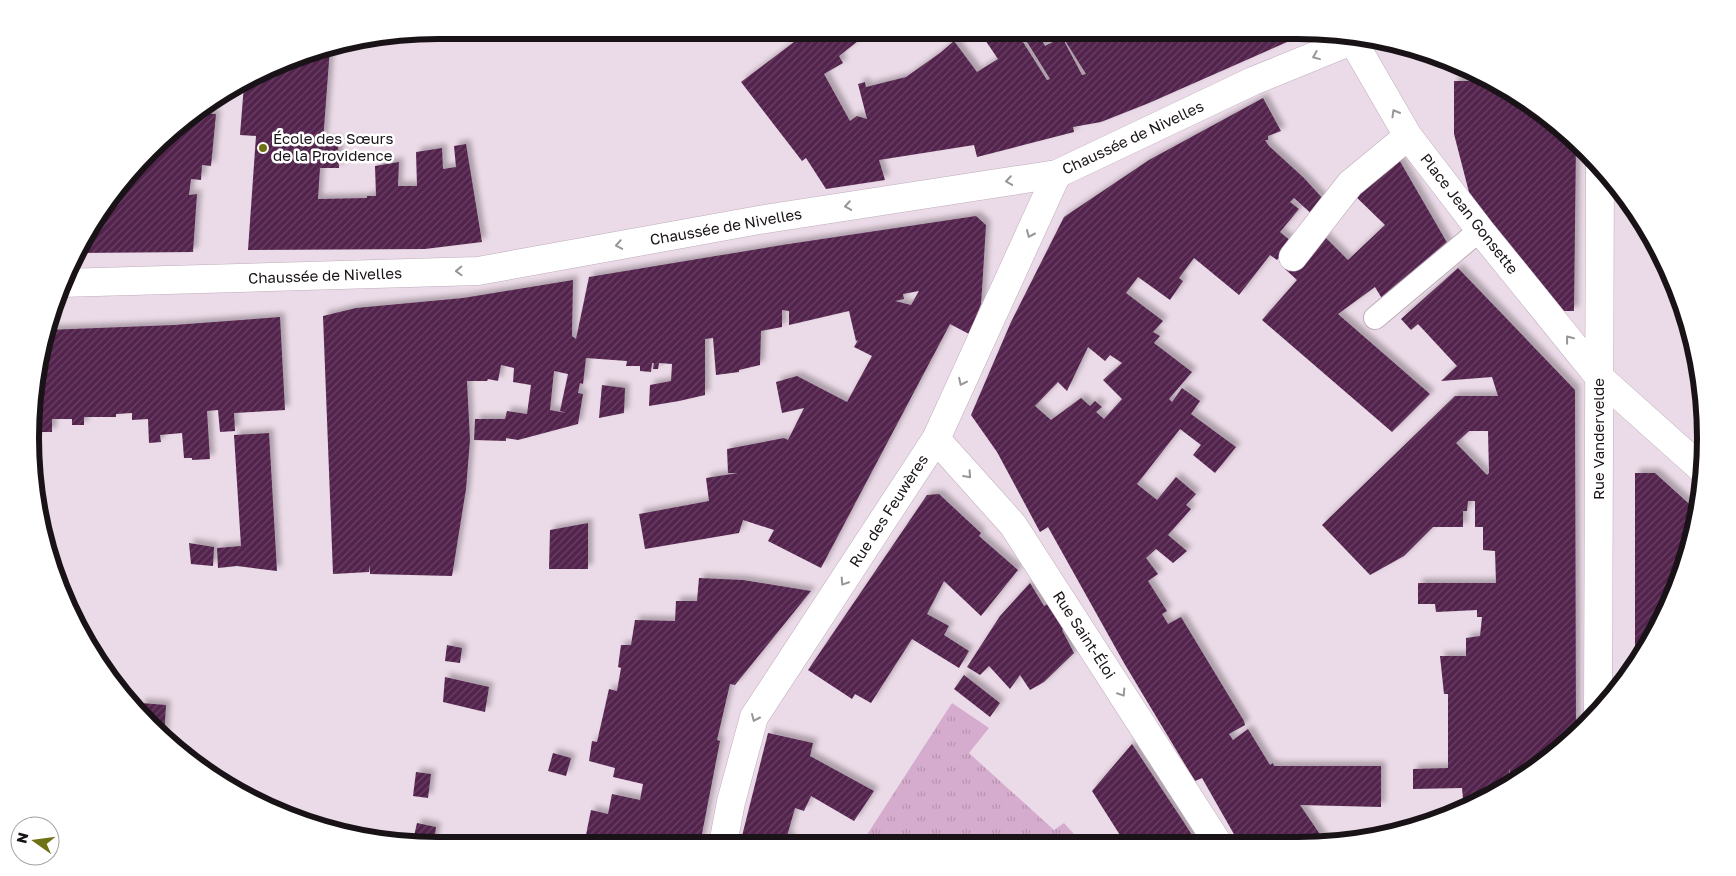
<svg xmlns="http://www.w3.org/2000/svg" width="1736" height="876" font-family="'Golos Text',sans-serif">
<style>
.grass{fill:url(#grass-tufts)}
.building{fill:url(#building-hatch);fill-rule:evenodd;filter:url(#shadow)}
.lines{fill:none;stroke-linecap:round;stroke-linejoin:round}
.service-casing{stroke:#bdadba;stroke-width:24}
.minor-casing{stroke:#bdadba;stroke-width:29}
.secondary-casing{stroke:#bdadba;stroke-width:29}
.service{stroke:#fff;stroke-width:22}
.minor{stroke:#fff;stroke-width:28}
.secondary{stroke:#fff;stroke-width:28}
.oneway{stroke:#989597}
.poi-dot{fill:#6f7115;stroke:#fff;stroke-width:2}
.labels{text-anchor:middle;stroke-width:5;stroke-linejoin:round;paint-order:stroke}
.street-label{font-size:15px;fill:#191318;stroke:#fff}
.poi-label{font-size:15px;fill:#191318;stroke:#fff;text-anchor:start}
.rim{fill:none;stroke:#191318;stroke-width:6}
</style>
<defs>
<pattern id="grass-tufts" width="24" height="20" patternUnits="userSpaceOnUse" patternTransform="scale(1.25)"><rect width="24" height="20" fill="#d6acce"/><path d="M3 7l-1-3M5 7V3M7 7l1-3M15 17l-1-3M17 17v-4M19 17l1-3" fill="none" stroke="#b793b0"/></pattern>
<pattern id="building-hatch" width="6" height="6" patternUnits="userSpaceOnUse" patternTransform="scale(1.25)"><rect width="6" height="6" fill="#53244d"/><path d="M-1 1l2-2M0 6l6-6M5 7l2-2" fill="none" stroke="#684263"/></pattern>
<filter id="shadow"><feDropShadow dx="4.5" dy="-4.5" stdDeviation="2.5" flood-color="#0004"/></filter>
</defs>
<rect width="100%" height="100%" fill="#ebdae7"/>
<path class="grass" d="M952,703L989,728L969,753L1054,830L1064,823L1082,843L861,844Z"/>
<path class="building" d="M810,30H872L839,56L843,63L824,74L850,121L857,116L867,119L858,84L865,82L866,87L906,77L940,53L954,41L977,72L998,59L979,31H1000L1004,37L1016,31L1047,80L1050,79L1027,42L1039,35L1045,46L1062,37L1082,75L1086,74L1059,31H1312L1149,103L1101,122L1073,127L1074,132L977,157L974,145L879,160L885,180L826,189L806,158L802,161L741,82Z
M330,48L323,141H338L339,168H320L318,199L367,198V196H376L375,166L399,162L398,186H417L416,152L442,148L443,169L456,167L454,146L466,144L482,242L425,249L248,250L256,136L240,135L244,85L307,52Z
M1454,81H1493L1546,114L1576,142L1574,311H1557L1471,200L1454,134Z
M1263,98L1281,131L1268,136V140H1265L1269,146L1304,178L1325,201L1314,216L1294,198L1290,202L1299,209L1280,232L1292,242L1277,260L1270,255L1239,295L1194,258L1179,278L1183,281L1170,300L1138,277L1126,293L1163,321L1153,332L1160,336L1154,343L1192,372L1169,399L1172,402L1182,388L1200,401L1191,414L1236,447L1215,473L1193,455L1201,445L1180,429L1137,484L1157,500L1176,477L1196,494L1186,505L1191,509L1168,535L1187,551L1173,563L1156,549L1146,558L1158,574L1148,581L1167,611L1162,614L1168,624L1181,617L1244,721L1245,725L1229,734L1233,740L1248,729L1270,765L1273,763L1274,766H1381V807L1300,805L1326,843H1239L1202,778L1195,781L1181,758L1124,663L1048,527L1040,532L997,452L971,415L1011,322L1064,217L1149,160ZM1088,347L1105,361L1110,355L1122,363L1103,380L1122,399L1104,419L1096,412L1102,407L1095,401L1090,406L1081,398L1051,420L1035,406L1058,382L1067,391Z
M193,113L216,114L211,166L202,165L201,180L191,179L189,195L197,194L193,252L76,253L99,212Z
M1394,151L1449,246L1384,302L1375,287L1338,314L1430,394L1392,432L1262,320L1297,280L1285,269L1319,231L1348,260L1385,225L1351,192Z
M976,216L986,225L982,290L981,304L969,334L950,324L821,568L768,541L774,530L743,520L739,533L645,549L639,514L709,501L706,478L738,473H728L727,449L784,438L788,440L804,408L782,413L776,382L797,376L847,402L872,356L854,347L858,340L856,341L849,311L789,325V311L782,310V327L761,331L760,365L739,370V372L716,375L713,338L705,339V395L679,401L649,406L650,385L671,381L672,364L659,363L658,369H653L654,363H652L651,372L640,371V366H626L627,361L586,358L583,384L580,383L578,393L583,394L578,424L518,440L506,438V441L474,440L475,419H505L507,411L527,414L531,385L513,382L514,368L501,365L498,381L488,379L487,381H467L470,440L466,489L452,576L370,574V565L369,572L333,574L323,316L356,308L463,298L573,280L572,336L576,339L589,277L782,245ZM919,291L911,305L895,301L904,299L903,294ZM554,371L568,374L560,411L566,413L550,410Z
M1458,268L1575,390L1576,734L1546,762L1509,783L1510,768L1506,785L1481,800L1463,799L1462,788L1413,789V769L1448,768V694H1444L1440,656H1466V638L1480,636L1482,617H1477V610L1436,612L1435,604H1418V583H1496L1495,551L1483,550V527H1475V501H1468L1467,511H1463V527H1433L1404,556L1370,575L1322,525L1455,396H1498L1492,377L1441,381L1457,366L1418,324L1411,330L1401,319ZM1469,431H1488L1489,473L1487,475L1456,443Z
M280,317L285,410L234,413L235,431L220,432L218,410L207,411L210,459L192,460V458H184L182,433L160,435L161,442L149,443L148,419L132,420V413L116,414V417H84V425H72V419H52V432H35L38,358L46,330L174,325Z
M602,385L625,388L624,413L599,418Z
M269,433L277,571L237,566L218,568L217,548L241,546L234,435Z
M1635,473H1655L1697,511L1692,543L1664,618L1635,661Z
M939,494L981,533L979,536L1018,570L981,616L944,581L927,614L949,626L944,635L969,651L959,668L912,639L871,703L855,694L852,699L808,670L927,495Z
M588,523V569H549L550,530Z
M189,543L214,547L213,566L191,564Z
M699,578L743,580L811,591L735,685L730,684L717,740L720,741L700,844L584,845L591,810L608,814L612,794L640,800L643,784L613,777L615,768L589,761L592,741L597,742L609,689L617,691L621,668L618,667L621,645H631L635,620L675,621L676,601H697Z
M1030,583L1044,606L1048,604L1065,626L1062,630L1074,653L1044,682L1030,690L1020,675L1010,689L989,666L980,675L967,667L1000,616Z
M447,645L462,648L460,663L445,661Z
M964,675L1000,703L990,717L954,689Z
M445,677L489,687L485,712L443,702Z
M141,703L166,705L164,737L150,727L140,714Z
M768,733L813,743L810,756L874,791L854,821L811,796L804,811L795,808L787,836L792,838L789,844H740Z
M1132,744L1185,824L1197,843H1125L1092,791Z
M553,753L571,758L566,776L548,771Z
M416,772L431,774L428,798L413,796Z
M417,823L436,827L434,842L445,845H412Z"/>
<g class="lines">
<g class="service-casing">
<path id="service" d="M1375,318L1480,230"/>
</g>
<g class="minor-casing">
<path id="minor" d="M1353,41L1408,136L1480,230L1599,377L1704,471
M1293,257L1350,184L1408,136
M936,439L1013,525L1218,843
M723,844L731,802L754,717L936,439L1057,174"/>
</g>
<g class="secondary-casing">
<path id="secondary" d="M61,283L478,271L759,220L1057,174L1253,81L1361,37
M1598,714L1600,164"/>
</g>
<use href="#service" class="service"/>
<use href="#minor" class="minor"/>
<use href="#secondary" class="secondary"/>
</g>
<defs><path id="oneway-chevron" d="M-2-3.5L2.5 0L-2 3.5" fill="none" stroke-width="1.6" stroke-linecap="round" stroke-linejoin="round" transform="scale(1.25)"/></defs>
<g class="oneway">
<use href="#oneway-chevron" transform="translate(1316 56) rotate(158)"/>
<use href="#oneway-chevron" transform="translate(1395 113) rotate(-120)"/>
<use href="#oneway-chevron" transform="translate(1009 181) rotate(171)"/>
<use href="#oneway-chevron" transform="translate(848 206) rotate(171)"/>
<use href="#oneway-chevron" transform="translate(1030 234) rotate(114)"/>
<use href="#oneway-chevron" transform="translate(619 245) rotate(170)"/>
<use href="#oneway-chevron" transform="translate(459 271) rotate(178)"/>
<use href="#oneway-chevron" transform="translate(1569 339) rotate(-128)"/>
<use href="#oneway-chevron" transform="translate(962 382) rotate(115)"/>
<use href="#oneway-chevron" transform="translate(968 475) rotate(48)"/>
<use href="#oneway-chevron" transform="translate(844 582) rotate(123)"/>
<use href="#oneway-chevron" transform="translate(1122 693) rotate(57)"/>
<use href="#oneway-chevron" transform="translate(755 718) rotate(114)"/>
</g>
<circle class="poi-dot" cx="263" cy="148" r="5"/>
<g class="labels">
<g class="street-label">
<text transform="translate(1133 138) rotate(-25)" y="5">Chaussée de Nivelles</text>
<text transform="translate(1469 214) rotate(52)" y="5">Place Jean Gonsette</text>
<text transform="translate(726 227) rotate(-10)" y="5">Chaussée de Nivelles</text>
<text transform="translate(325 276) rotate(-2)" y="5">Chaussée de Nivelles</text>
<text transform="translate(1599 439) rotate(-90)" y="5">Rue Vandervelde</text>
<text transform="translate(889 511) rotate(-57)" y="5">Rue des Feuwères</text>
<text transform="translate(1084 635) rotate(57)" y="5">Rue Saint-Éloi</text>
</g>
<g class="poi-label">
<text x="273" y="144">École des Sœurs<tspan x="273" dy="17">de la Providence</tspan></text>
</g>
</g>
<path d="M0 0H1736V876H0ZM438 39H1298A399 399 0 0 1 1697 438V438A399 399 0 0 1 1298 837H438A399 399 0 0 1 39 438V438A399 399 0 0 1 438 39Z" fill="#fff" fill-rule="evenodd"/>
<path class="rim" d="M438 39H1298A399 399 0 0 1 1697 438V438A399 399 0 0 1 1298 837H438A399 399 0 0 1 39 438V438A399 399 0 0 1 438 39Z"/>
<g transform="translate(35 841) rotate(284)"><circle r="24" fill="#ffffff" stroke="#a3a1a3"/>
<path d="M0-4L9 19L0 12L-9 19Z" fill="#6f7115"/>
<text y="-8" font-size="14" font-weight="bold" text-anchor="middle" fill="#191318">N</text>
</g>
</svg>
